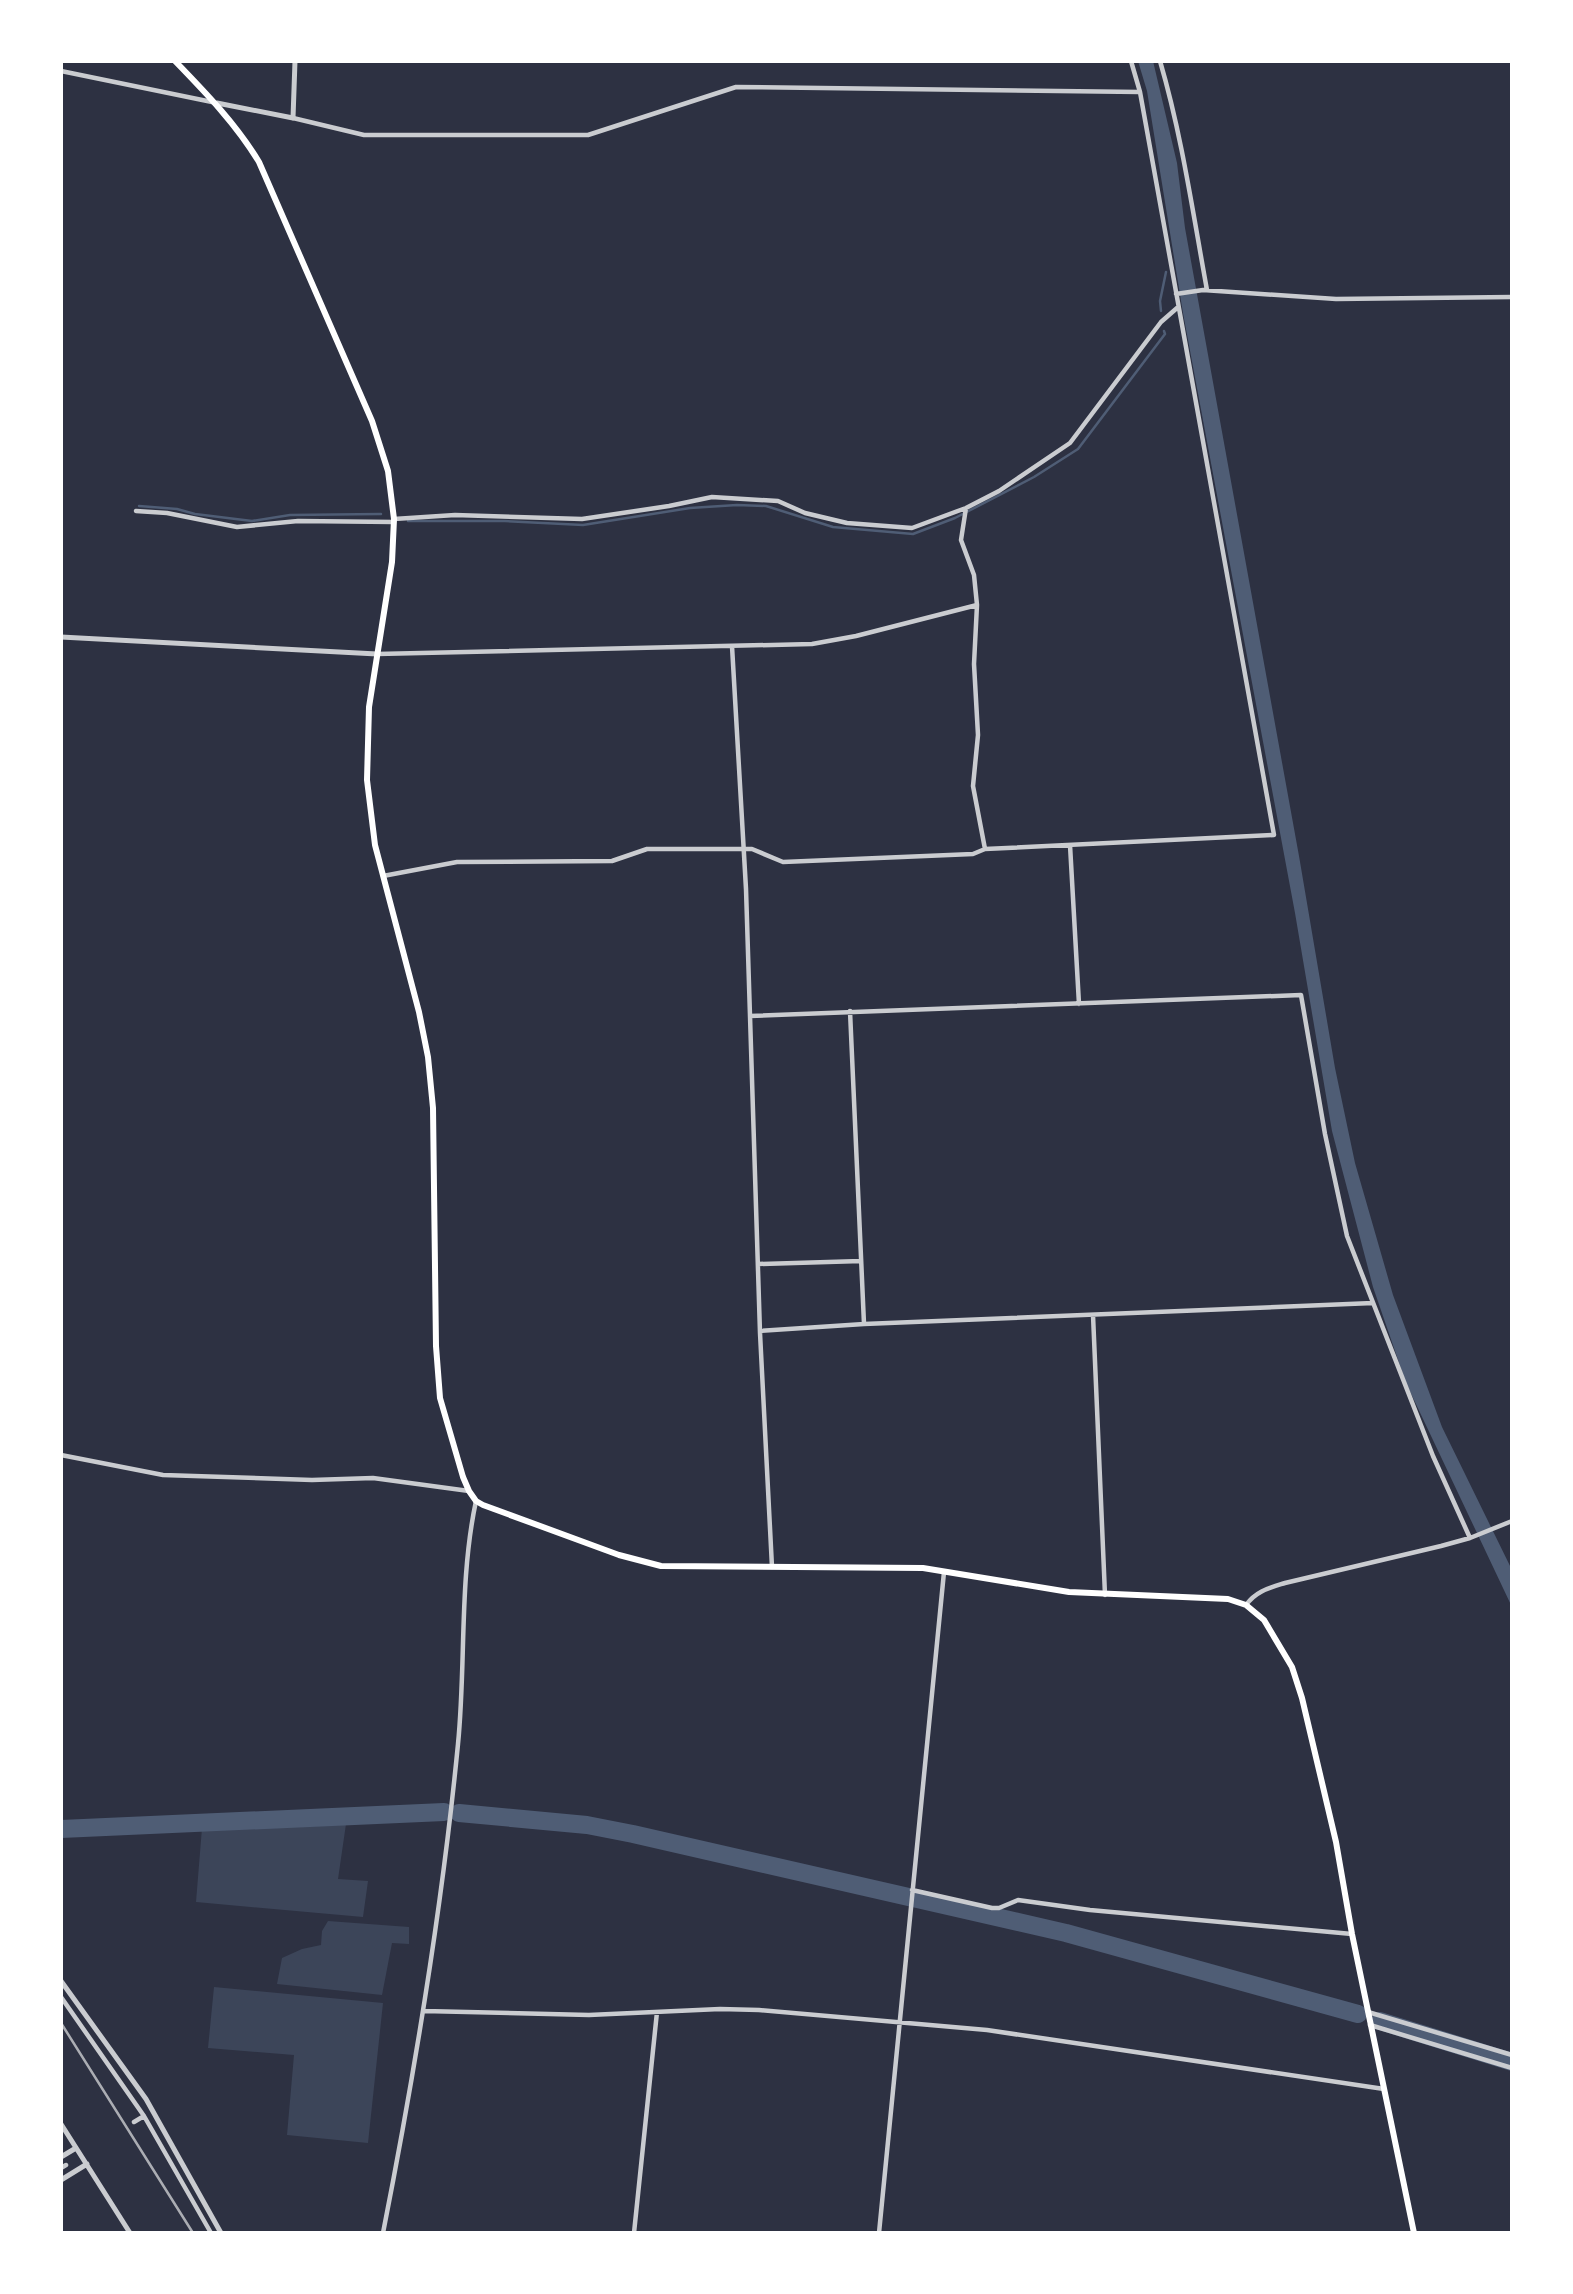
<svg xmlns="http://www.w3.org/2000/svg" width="1573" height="2294" font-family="'IBM Plex Sans',sans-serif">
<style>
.green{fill:#3c4559}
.water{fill:#4f5d75}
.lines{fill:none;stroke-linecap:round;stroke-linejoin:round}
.stream{stroke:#4f5d75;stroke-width:2.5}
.river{stroke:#4f5d75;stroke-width:18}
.minor{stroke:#caccd0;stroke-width:4.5}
.tertiary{stroke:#caccd0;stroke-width:5}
.primary{stroke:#fff;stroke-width:6}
.rail{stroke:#abadb3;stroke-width:2.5}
</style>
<rect width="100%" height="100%" fill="#2d3142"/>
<path class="green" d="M346,1824L338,1879L368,1881L363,1917L196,1902L202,1828Z
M328,1921L409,1927V1944L392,1943L382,1995L277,1984L282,1958L302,1949L321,1945L322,1931Z
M214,1987L383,2003L368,2143L287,2135L294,2055L208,2048Z"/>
<path class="water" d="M1138,61H1153L1177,163L1185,228L1299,856L1335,1068L1355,1163L1393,1295L1442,1427L1512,1570V1607L1406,1383L1373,1287L1332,1131L1295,913L1183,313L1147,91Z"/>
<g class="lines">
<path class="stream" d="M1161,311L1160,301L1166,272
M139,506L177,509L195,514L252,521L290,515L381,514
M408,521H505L583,525L690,508L737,505L766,506L833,527L913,534L955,518L1034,477L1078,449L1165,334L1164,331"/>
<path class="river" d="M459,1813L587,1825L633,1834L1066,1933L1358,2014
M61,1829L444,1812
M1380,2021L1512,2062"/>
<path class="minor" d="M1160,61C1182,136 1193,214 1207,290
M61,71L212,102
M293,118L364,135H588L736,87L1140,92
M1176,294L1203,290L1336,299L1512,297
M966,508L961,540L974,575L977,605
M136,511L167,513L237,527L298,521L394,522
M394,519L455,515L582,519L669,506L712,497L778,501L805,513L847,523L912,528L966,508L999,491L1070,443L1161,322L1177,308
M732,646L746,889L760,1333L772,1567
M377,654L812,644L856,636L977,605L974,664L978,735L973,786L985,849
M1070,845L1079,1004
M383,876L457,862L612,861L647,849H752L783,862L973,854L985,849L1274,835L1140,92L1131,61
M850,1011L864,1324
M750,1016L1301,995L1325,1134L1347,1236L1433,1456L1470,1538
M758,1264L861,1261
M1093,1315L1105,1595
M760,1331L864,1324L1373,1303
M61,1455L163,1475L312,1480L373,1478L469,1491
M1246,1605C1256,1591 1269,1588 1285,1583L1441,1546L1470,1538L1512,1521
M912,1890L992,1908H999L1018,1900L1090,1910L1352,1934
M61,1997L144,2116L211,2233
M424,2011L589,2015L720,2009L759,2010L987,2030L1384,2089
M1368,2012L1512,2055
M1370,2025L1512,2068
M134,2122L144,2116
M61,2168L66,2165
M383,2233C415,2071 442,1908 458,1744C466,1664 459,1580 476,1501
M634,2233L657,2012
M879,2233L944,1572"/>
<path class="tertiary" d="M217,103L293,118L295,61
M61,637L377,654
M61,1981L146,2099L221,2233
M61,2124L130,2233
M61,2157L76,2148
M61,2180L87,2164"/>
<path class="primary" d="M175,61C206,93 236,124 259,162L372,421L388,471L394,519L392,562L369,707L367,780L375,845L419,1012L428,1057L433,1108L436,1346L440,1398L463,1477L469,1491L476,1501L483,1505L619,1555L661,1566L923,1568L1069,1592L1228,1599L1246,1605L1264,1620L1292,1667L1302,1698L1336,1842L1352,1934L1414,2233"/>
<path class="rail" d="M61,2023L193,2233"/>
</g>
<rect width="1573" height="2294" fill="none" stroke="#ffffff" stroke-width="126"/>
</svg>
